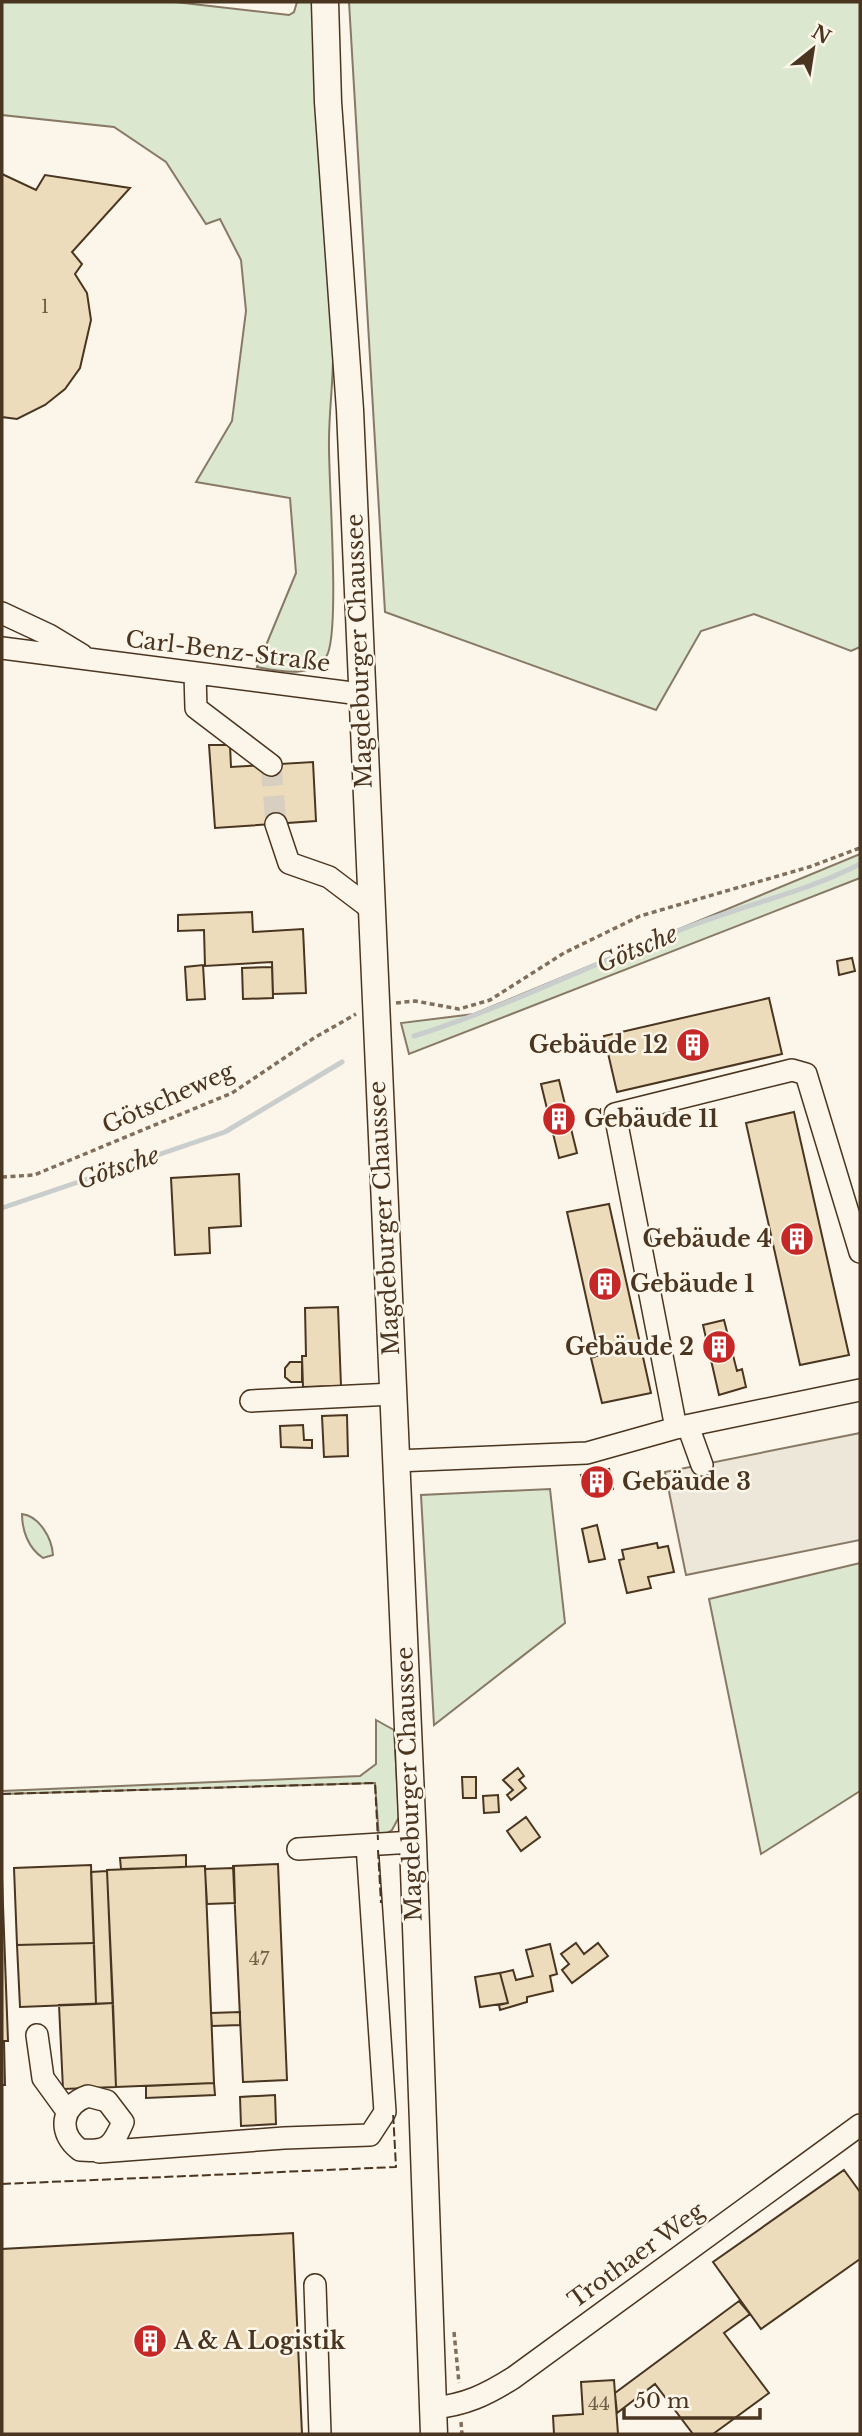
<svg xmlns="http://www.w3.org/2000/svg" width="862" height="2436" font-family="'Libre Baskerville',serif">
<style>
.green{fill:#dce7d0;stroke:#887966;stroke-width:2}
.parking{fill:#ede7d9;stroke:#887966;stroke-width:2}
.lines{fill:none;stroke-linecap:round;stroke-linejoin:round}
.stream{stroke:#c9cecd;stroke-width:5}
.building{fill:#ecdcbc;stroke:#4a3520;stroke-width:2}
.minor-tunnel{stroke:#d8cfc1;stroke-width:21;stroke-dasharray:21 10;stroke-linecap:butt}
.minor-casing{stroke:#4a3520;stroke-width:24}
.major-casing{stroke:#4a3520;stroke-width:29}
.path{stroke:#7f6f5c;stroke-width:3.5;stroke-dasharray:5 3.5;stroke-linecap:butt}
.minor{stroke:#fbf6e9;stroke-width:21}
.major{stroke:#fbf6e9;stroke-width:26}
.fence{stroke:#4a3520;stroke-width:2;stroke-dasharray:9 3.5;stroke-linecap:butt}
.labels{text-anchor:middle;stroke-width:5;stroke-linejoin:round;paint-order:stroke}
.number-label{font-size:19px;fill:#725f47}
.street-label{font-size:23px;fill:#4a3520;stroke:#fbf6e9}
.poi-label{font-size:23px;font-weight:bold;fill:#4a3520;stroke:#fbf6e9;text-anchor:start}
.water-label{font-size:24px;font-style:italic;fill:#4a3520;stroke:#fbf6e9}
</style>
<rect width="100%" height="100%" fill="#fbf6e9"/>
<path class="green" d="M2,2H175L289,15L294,12L297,2H321C325,116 332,231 333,346C334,377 329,409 329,441C328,477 341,636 326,657C311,679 279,671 257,667L296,573L290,498L196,482L232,421L246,311L241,260L220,219L206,224L166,162L114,127L2,115Z
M349,2H860V647L851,651L754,614L701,631L656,710L385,612Z
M860,854V878L409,1054L401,1023L474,1014Z
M550,1489L565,1623L434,1725L421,1495Z
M22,1514C39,1516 52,1538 53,1555L43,1558C28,1548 22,1530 22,1514Z
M860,1563V1791L761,1854L709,1599Z
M376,1720L394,1730L399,1817L392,1830L379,1838L375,1783L2,1794V1791L360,1776L376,1764Z"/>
<path class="parking" d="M860,1433V1540L686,1575L665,1472Z"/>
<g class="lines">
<path class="stream" d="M414,1036C511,1006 601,959 696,924C751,903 808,891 860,864
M2,1208L225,1132L342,1062"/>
</g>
<path class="building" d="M2,174L36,190L45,175L130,188L72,252L82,264L75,274L87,293L91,320L80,368L65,389L45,405L17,419L2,417Z
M209,745H230L231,767L313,762L316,821L215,828Z
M252,912L253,932L303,929L306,993L273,994L272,962L205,966L204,930L178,931V915Z
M852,958L855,971L839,975L837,961Z
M203,965L205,999L187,1000L185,967Z
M272,967L273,998L243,999L242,968Z
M769,998L782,1054L617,1092L604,1036Z
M559,1080L577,1153L559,1158L541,1084Z
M794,1112L849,1355L800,1365L746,1123Z
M239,1174L241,1226L209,1228L210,1253L175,1255L171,1178Z
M609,1204L651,1393L602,1403L591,1358L599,1355L567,1212Z
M338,1307L341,1386L303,1387L302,1356H306L305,1308Z
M724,1320L737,1371L742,1369L746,1387L719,1395L703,1325Z
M290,1362H302V1382H291L285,1377V1368Z
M347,1415L348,1456L324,1457L322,1416Z
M303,1425L304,1440H312V1448L281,1447L280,1426Z
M609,1469L613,1489L586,1494L581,1475Z
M597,1525L605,1559L589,1562L582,1529Z
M657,1543L658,1548L668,1546L674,1572L648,1577L651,1588L627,1593L619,1560L624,1559L622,1550Z
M518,1768L524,1776L519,1780L526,1788L511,1800L507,1795L513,1790L503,1780Z
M462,1777H476V1798H463Z
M498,1795L499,1812L484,1813L483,1796Z
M526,1817L540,1837L521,1851L507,1831Z
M186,1855V1867L121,1869L120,1858Z
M278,1864L287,2080L243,2082L233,1866Z
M91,1865L94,1943L17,1945L14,1868Z
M205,1866L214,2083L116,2087L107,1870Z
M234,1868L235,1903L207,1904L205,1869Z
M107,1871L113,2003L96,2004L91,1872Z
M2,1878L8,2041H2Z
M94,1943L96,2004L20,2007L17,1945Z
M576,1943L584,1954L598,1943L608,1956L572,1983L562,1970L569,1964L561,1954Z
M550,1944L557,1974L550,1976L553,1991L527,1997V2002L500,2010L499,2005L508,2003L500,1973L513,1970L516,1980L533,1976L526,1950Z
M500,1973L508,2003L480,2007L475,1977Z
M113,2003L116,2087L63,2089L59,2005Z
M240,2012V2025L212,2026L211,2013Z
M2,2041H4L5,2085H2Z
M214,2083L215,2095L146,2098V2086Z
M275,2095L276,2124L241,2126L240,2097Z
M844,2170L860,2192V2259L761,2329L713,2262Z
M293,2233L302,2434H2V2249Z
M739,2301L750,2314L724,2333L769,2393L713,2434H693L655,2384L617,2413L615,2393Z
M614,2380L618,2434H554L553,2416L583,2414L581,2382Z"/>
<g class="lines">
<path class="minor-tunnel" d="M271,765L276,824"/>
<g class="minor-casing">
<path id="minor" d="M2,613L49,635L82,655
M2,648L360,694
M195,674L196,708L271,765
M276,824L289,863L329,877L370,908
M251,1401L393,1394
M688,1426L702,1465
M676,1428L615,1114L792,1070L806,1074L860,1252
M396,1461L587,1453L676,1428L860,1390
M298,1849L413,1842
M37,2035L43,2078L67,2111
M88,2096L107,2101L123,2122C112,2147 108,2152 80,2150C57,2133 61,2105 88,2096Z
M99,2152L284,2138L370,2135L385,2112L367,1845
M315,2285L320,2434
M433,2408C465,2405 486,2395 513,2378L860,2125"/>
</g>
<g class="major-casing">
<path id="major" d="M325,2L328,102L350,410L413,1842L434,2434"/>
</g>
<path class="path" d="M396,1003L415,1001L459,1009L490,1000L564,953L640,916L809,867L860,848
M2,1177L34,1175L232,1093L314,1038L356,1014
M454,2332L459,2383
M461,2422L462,2434"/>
<use href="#minor" class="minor"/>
<use href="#major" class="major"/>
<path class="fence" d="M2,1794L375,1783L378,1840
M378,1850L381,1903
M2,2184L396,2167L393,2112"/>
</g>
<defs>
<g id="building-disc" transform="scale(1.75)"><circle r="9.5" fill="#c62828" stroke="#fbf6e9"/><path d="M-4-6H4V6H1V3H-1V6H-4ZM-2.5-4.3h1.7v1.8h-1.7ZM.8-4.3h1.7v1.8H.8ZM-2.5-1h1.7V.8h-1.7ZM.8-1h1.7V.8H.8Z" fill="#fff"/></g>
</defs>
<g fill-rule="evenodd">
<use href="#building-disc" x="693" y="1045"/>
<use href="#building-disc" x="559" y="1119"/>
<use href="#building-disc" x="797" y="1239"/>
<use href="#building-disc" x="605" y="1284"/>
<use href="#building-disc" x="719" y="1347"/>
<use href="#building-disc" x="597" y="1482"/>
<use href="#building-disc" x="150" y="2341"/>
</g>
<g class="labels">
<g class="number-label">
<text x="45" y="313">1</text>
<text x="259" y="1965">47</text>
<text x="599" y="2410">44</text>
</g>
<g class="street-label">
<text transform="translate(228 651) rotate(7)" y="8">Carl-Benz-Straße</text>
<text transform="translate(359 651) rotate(-92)" y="8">Magdeburger Chaussee</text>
<text transform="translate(168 1098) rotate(-24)" y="8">Götscheweg</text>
<text transform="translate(384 1218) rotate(-93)" y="8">Magdeburger Chaussee</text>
<text transform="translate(409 1784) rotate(-92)" y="8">Magdeburger Chaussee</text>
<text transform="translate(636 2255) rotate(-36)" y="8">Trothaer Weg</text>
</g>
<g class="poi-label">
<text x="668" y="1053" text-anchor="end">Gebäude 12</text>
<text x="584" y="1127">Gebäude 11</text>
<text x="772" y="1247" text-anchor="end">Gebäude 4</text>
<text x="630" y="1292">Gebäude 1</text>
<text x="694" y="1355" text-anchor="end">Gebäude 2</text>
<text x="622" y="1490">Gebäude 3</text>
<text x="174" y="2349">A &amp; A Logistik</text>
</g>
<g class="water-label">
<text transform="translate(637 949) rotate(-23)" y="8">Götsche</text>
<text transform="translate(118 1168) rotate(-19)" y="8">Götsche</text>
</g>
</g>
<rect width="862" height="2436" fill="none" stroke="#4a3520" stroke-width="7"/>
<g transform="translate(813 49) rotate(30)" stroke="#fbf6e9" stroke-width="5" paint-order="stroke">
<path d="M0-5L12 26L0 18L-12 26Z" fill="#4a3520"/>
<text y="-10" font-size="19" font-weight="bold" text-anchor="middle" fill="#4a3520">N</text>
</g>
<path d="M624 2408v10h136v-10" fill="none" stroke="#4a3520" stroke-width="3.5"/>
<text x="634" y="2408" font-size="21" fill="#4a3520" stroke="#fbf6e9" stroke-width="5" paint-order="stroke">50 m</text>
</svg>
